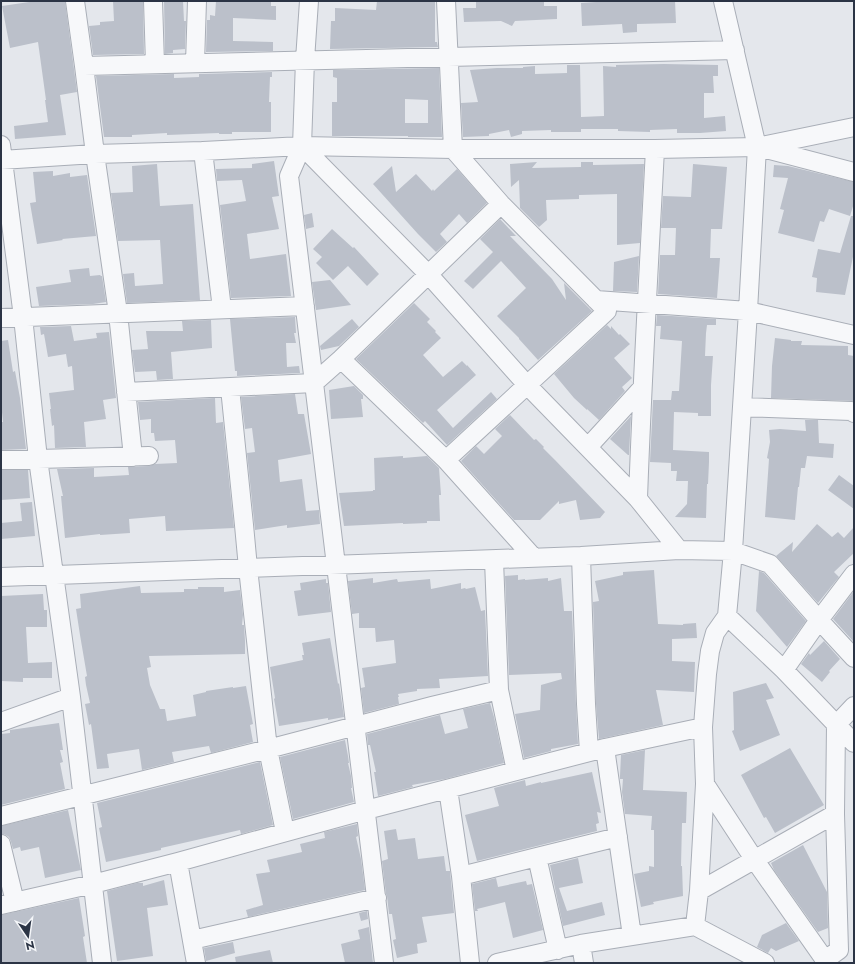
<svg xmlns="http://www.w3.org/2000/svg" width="855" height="964" font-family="Jost,sans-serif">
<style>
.building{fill:#bbc0ca;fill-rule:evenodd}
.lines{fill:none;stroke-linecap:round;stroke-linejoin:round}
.minor-casing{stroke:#a9aeb7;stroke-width:20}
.minor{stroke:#f7f8fa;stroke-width:18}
</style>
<rect width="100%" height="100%" fill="#e4e7ec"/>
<path class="building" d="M36,1H65L77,92L60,95L66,135L15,139L14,126L48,122L45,100H46L38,42L10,48L2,6Z
M113,1H143L144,54L93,55L89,26L100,25V22L114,21Z
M164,1H183L184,21H186L185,49L173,50V53L165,54Z
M216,1H271V6H276V20L233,18V41L273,42V51L206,52L207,20H210V15L215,16Z
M377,1H435V42H437L438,47L330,49L331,21H335V8L376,10Z
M494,1H544V6H557V19L515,21L512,26L501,21L464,22L463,8H476V2Z
M596,1H675L676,23L637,24V32L623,33L622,24L582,26L581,3L596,2Z
M664,64L718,65V76H713L714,93H704V118L725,116L726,131L700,133H677V129L650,130V132L618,131V129H581V132H551V130L522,131V134L511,137L509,130L489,134V136L463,137L461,103L478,102L470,70L497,68H523V67L535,66V74L567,73V65H580L581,117L604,116L603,66L616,67V65Z
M439,68L442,137H408V136H332V102H337V78L333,77V70ZM405,99L428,100V123H405Z
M272,72V77H270L269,102H271V132H232V134H219V133L167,135V133L132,135V137H104L96,76L174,74V78L199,77V74Z
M274,161L279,196L272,197L279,229L247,234L250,259L286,254L291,296L231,298L220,205L246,201L242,180L217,181L216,169L252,168V164Z
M537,162L532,168L581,167V162H593V165L644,164L640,243L617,245V194L579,195V199L546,200L547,220L539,227L520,208L519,180L511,187L510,164Z
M157,164L160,206L193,204L200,300L127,303L123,274L134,273L135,286L163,284L160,240L118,241L111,193L133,192L132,166Z
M693,164L727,167L722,229H711L710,258H720L717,298L658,294L660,255H675L676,228H661L663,196L691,197Z
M774,165L788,166L854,182V203L850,216L829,209L824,222L820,221L814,242L778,233L784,210L780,209L788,178L773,177Z
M392,166L396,192L416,174L432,191L433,189L434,191L457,169L487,203L467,223L459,214L440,234L447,242L436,252L418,234L373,184Z
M53,171V176L70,173V177L87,175L96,236L62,239L63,240L37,244L30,203L36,202L33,172Z
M312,213L314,227L306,229L304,215Z
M851,216H854V252L845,295L816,292L817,278L812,277L818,249L840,253Z
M500,219L516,236H510L552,279L566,300L564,283L592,311L538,360L519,339V338L497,316L526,288L501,261L473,289L464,281L493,252L480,239Z
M332,229L353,248L354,247L379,274L367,286L348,266L333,280L316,263L322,257L313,249Z
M639,256L637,292L613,291L614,262Z
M89,268L90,276L100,275L101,276H102L106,302L93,304L39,306L36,287L71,282L69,270Z
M330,280L351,305L316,310L312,282Z
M414,303L430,319L427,322L436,331L435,332L441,338L423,355L443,377L462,361L467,366V365L476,375L437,410L453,428L491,392L497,399L447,445L425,421L423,423L356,359Z
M657,315L716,319V325H707L706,333L705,356H713L711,385V416H698V413L674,412L673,450L709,452V462L708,484H707L706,518L675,517L687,504L688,481H676L677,471H671V463L650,462L653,400H671L672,391H679L682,341L660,339L661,326H656Z
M295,317L296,333H294L296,343H286L287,367L299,366L300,373L237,376V371H235L230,319Z
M352,319L359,327L339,346L321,350L320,346Z
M211,320L212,348L171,352L173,379L157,380L156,371L135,372L132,350L148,349L146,331H183L182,321Z
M607,325L611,329V326L619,335L620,334L630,344L614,358L632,378L622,387L625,391L599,420L587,409V410L574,398L554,374Z
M71,326L74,341L97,338L96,333L109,332L116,398L103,400L106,419L84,422L86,447L55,448L54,425L52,426L50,409H51L49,393L74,390L72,366L68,367L66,354L48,357L44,334L41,335L40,327Z
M775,338L791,340V341H802L801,345L848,346V355L854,356V401L771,398L772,366Z
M8,340L13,372L15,371L20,398L26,449L1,450V422H3L1,403V341Z
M354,386L363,395V399H361L363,417L331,419L329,390Z
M295,394L298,414H304L311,454L278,460L280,482L302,479L306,511L319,510L320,524L287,528V525L255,530L247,453L255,452L252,428L245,429L241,397Z
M215,398L216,423L223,422L234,528L166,531L165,516L129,519L130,533L100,535V534L65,538L61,496H63L57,469L94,468V477L129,475L128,467L149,466L155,464L177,463L175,440L155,441L154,433H151V419L140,420L138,402Z
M510,415L534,440L536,439L544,447L543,448L555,460L605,512L600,518L580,520L576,500L559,504V501L540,520H514L461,461L476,446L484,454L502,436L495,429Z
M631,416L629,455H628L610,439Z
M805,420H818L819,443L834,444L833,458L807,456L805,468H801L799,487H798L795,520L765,517L769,459L767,458L770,442L769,430L780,429L806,431Z
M403,456V458L427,456L439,468L441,495H439L440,521H427V523L403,524V523L344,526L339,493L373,491V490H375L374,458Z
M1,470H28L30,498L1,500Z
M839,475L854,486V509L828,490Z
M32,502L35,536L1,539V523L22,521L20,503Z
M817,524L832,537L838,532L844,538L854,527V553L834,572L839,577L818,603L776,556L793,542L792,552Z
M654,570L658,624L683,625V624L696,623L697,638L672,639V661L695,662L694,692L656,690L663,725L599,739L596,704L593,602L599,601L595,581L623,575V572Z
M759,571L764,573L806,621L787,647L756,611Z
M518,575V580L525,579V580L548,578V581L561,578L564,611H572L576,705L578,744L551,749V751L524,758L515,714L540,710L541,685L562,679L561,673L509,675L505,576Z
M373,578V583L397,579L398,582L430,579L431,589L461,583V589L465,588L466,589L475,587L481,611L485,610L488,676L439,679L440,688L417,689V691L398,694L399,697H398L399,704L364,713L361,688L365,687L362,668L396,663L394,640L376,642L375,628H359V613L352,614L348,581Z
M326,579V583H328L331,612L298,616L294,591L301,590L300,583Z
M140,586L141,593L184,592V589H198V587H224V592L240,590L243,615L242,625H244L245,641V654L149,656L151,667L147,668L150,685L160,709H165L167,721L196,716L193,695L206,692V691L233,687V688L246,686L253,724L250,725L253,742L211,753L209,746L172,752L174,762L142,770L139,749L107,754L109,768L97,769L91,724L89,725L85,704L90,703L86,685L85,677L87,676L80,635L76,609L81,608L80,594Z
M854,591V640L853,641L833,619Z
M43,594L44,610H47V627H26L28,663L52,662V678H23V682L1,681V596Z
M330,638L338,684L339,683L344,717L328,720V718L310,721L279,726L274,699L275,698L270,667L303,660L302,655H304L302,643Z
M824,641L840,659L829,671L830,672L822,682L801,664L809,653L810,655Z
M766,683L774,698L766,700L780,735L740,751L732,731L734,730L733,692Z
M490,703L494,717L504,763L445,779L412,785L413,787L378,796L374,772H376L370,745H368L367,734L440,715L445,734L468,728L463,709Z
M59,723L63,750H60L63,762L60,763L65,789L1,805V734L10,733V730Z
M345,740L348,756L349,763H348L351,776L352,788H351L354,802L293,819L280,757Z
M790,748L824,805L775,833L766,817L764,818L741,775Z
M645,750L643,790L687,792L686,823H682L681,866H682L683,896L653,902L654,904L641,907L634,874L649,871V866L654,867V830H651L652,816L625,814L622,792L623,779H620V776L621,755Z
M260,762L273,825L241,834L240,830L192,841L161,848V850L106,862L99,828L102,827L97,803Z
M592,772L601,813L597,812L599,823L596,824L597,831L477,861L465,815L499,806L494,788L525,780L526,786L541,782V783Z
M68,810L81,870L45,878L39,847L21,851L20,847L13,849L11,842L9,837L4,834H2L1,826Z
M357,824L358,836L356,837L361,859L365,890L248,917L246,910L263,905L256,874L270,872L267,860L302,852L300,844L325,838L324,832Z
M396,829L398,840L415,838L418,859L444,856L446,871H450L454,913L422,917L427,942L417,944L418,953L397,958L393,940L396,939L392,914H389L387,896L386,894L382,861L388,859L384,831Z
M803,845L827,892L828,928L818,932L774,870L771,863Z
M578,858L583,883L559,888L567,911L602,902L605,915L563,926L550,865Z
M496,878L498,887L526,881L527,885L532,884L543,930L513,938L505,902L477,909L478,911H475L472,884Z
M164,880L168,905L147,908L153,956L117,961L107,891L137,883H143V886Z
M79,898L85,936L83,937L87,963H1V915Z
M367,911L368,919L361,921L359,913Z
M786,923L799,941L776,951L771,948L768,953L757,947L762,935Z
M369,927L373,963H345L341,944L360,939L358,930Z
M233,942L235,953L206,961L204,948Z
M270,950L273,963H236L235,957Z"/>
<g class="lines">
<g class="minor-casing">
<path id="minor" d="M75,1L84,66L95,154L118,313L133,457
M153,1L155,64
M309,1L305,60L302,146L289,176L384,963
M195,63L197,1
M84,66L735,50
M1,145L23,317L38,459L71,697L102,963
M302,146L429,275L527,385L638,499L679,550
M762,148L854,172
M203,151L222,309
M1,160L95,154L203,151L302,146L453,149H655L757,147L854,127
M596,300L748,311L854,335
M1,318L305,306
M341,359L446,460L534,558
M230,388L244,525L248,568L268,749L285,832
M126,392L314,383L341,359L501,204
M742,407L851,411L854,413
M588,447L642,388
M1,460L149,456
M446,460L607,311L501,204L453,149L446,1
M638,499C642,382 649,266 655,149
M581,556L586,704L589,752
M494,560L499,690L516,771
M1,577L581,556L679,550L733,551L770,564L819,620L854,658
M727,616L784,670L854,743
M784,670L819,620L854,574
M1,722L71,697
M605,748L632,936
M705,784L754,859L827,963
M448,789L461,876L470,963
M1,816L268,749L432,706L499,690
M1,844L15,902
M537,857L558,950
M178,862L196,963
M461,876L537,857L618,837
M699,891L835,814
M1,905L93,884L178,862L366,810L605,748L703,727
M695,926L699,891L705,784L703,727L707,674L710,651L715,633L727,616L733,551L748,311L757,147L723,1
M192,940L377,898
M581,944L584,963
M825,960L839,950L835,814L836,725L854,706
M497,963L581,944L695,926L765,963"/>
</g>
<use href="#minor" class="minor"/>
</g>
<rect width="855" height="964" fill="none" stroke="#2b3445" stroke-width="4"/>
<g transform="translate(28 936) rotate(167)" stroke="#f4f6f9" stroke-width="3" paint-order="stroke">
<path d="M0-3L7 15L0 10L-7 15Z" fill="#2b3445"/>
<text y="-6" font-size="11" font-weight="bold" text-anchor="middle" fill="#2b3445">N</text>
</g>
</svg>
